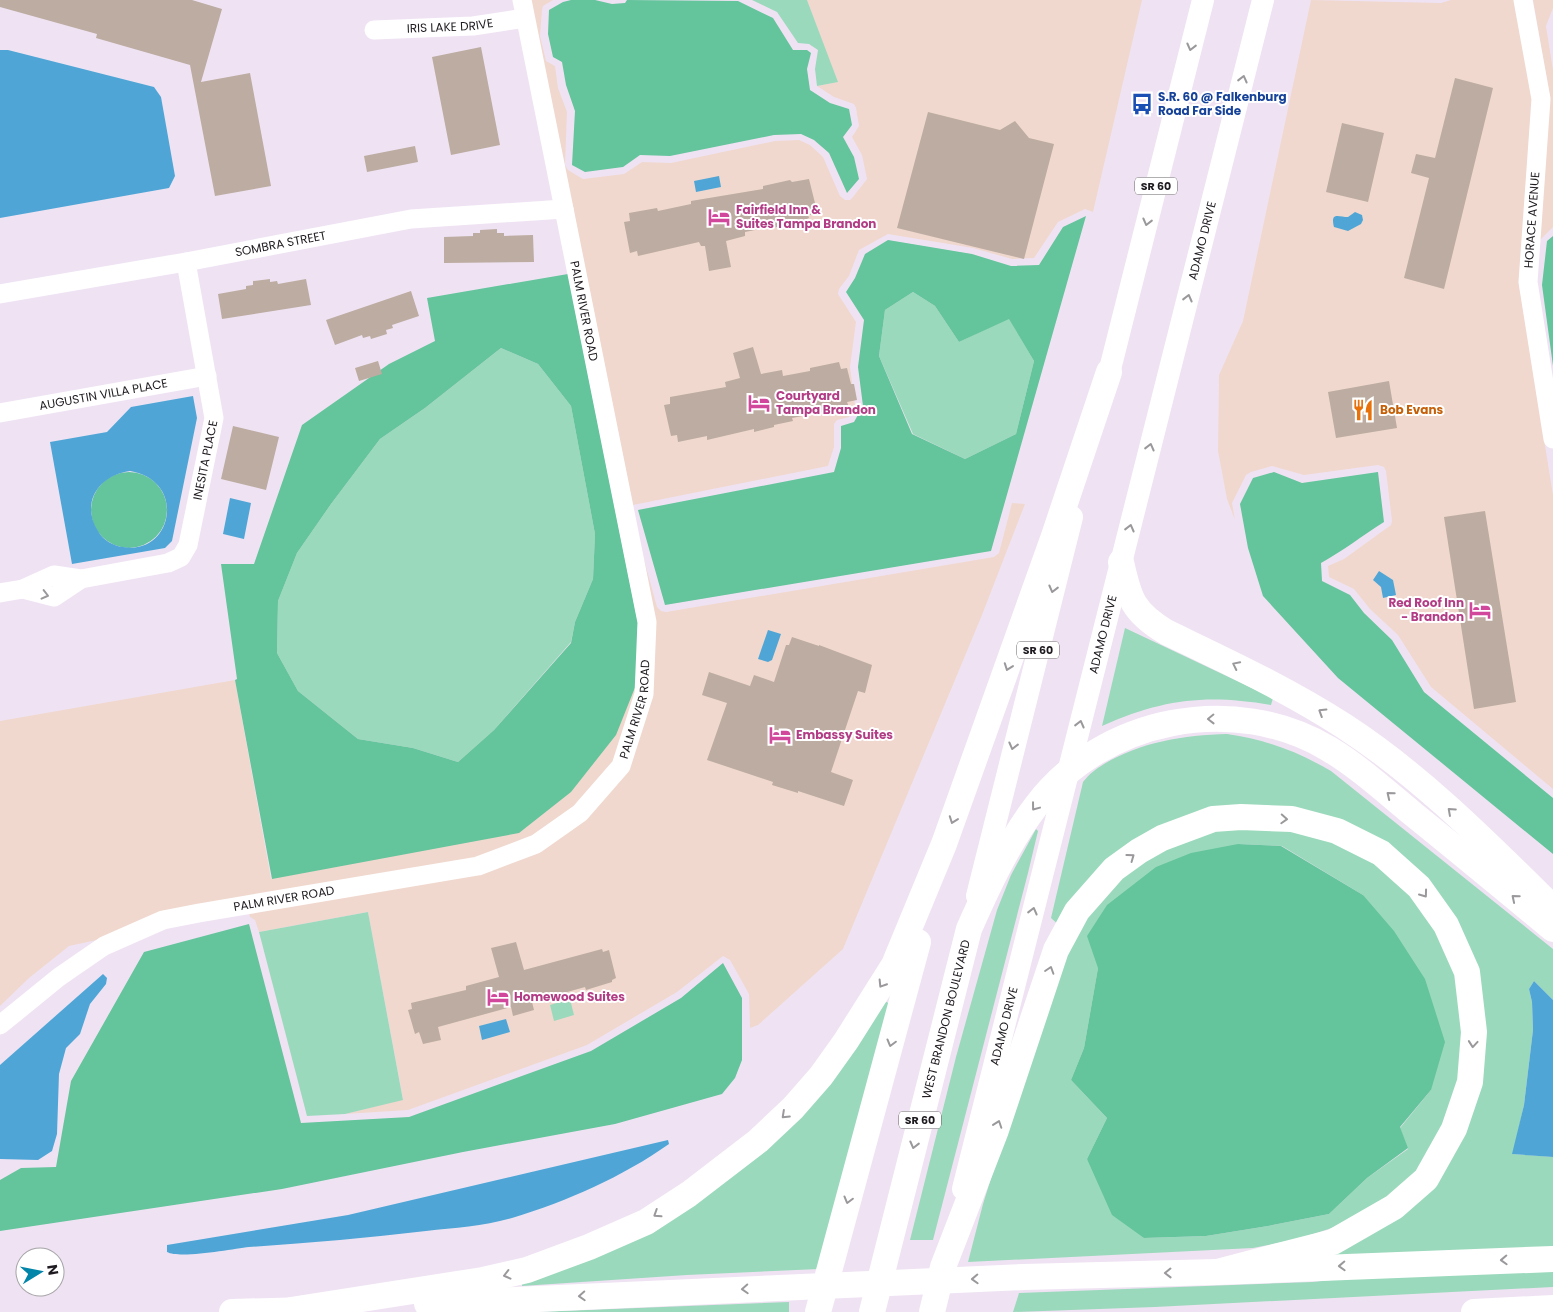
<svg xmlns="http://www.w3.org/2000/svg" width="1553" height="1312" font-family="Poppins,sans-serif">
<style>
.commercial{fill:#f0d8ce}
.green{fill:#9bd9bc;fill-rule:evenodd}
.forest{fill:#64c49c;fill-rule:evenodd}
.water{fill:#4fa6d6;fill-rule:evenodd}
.building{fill:#bdaca1}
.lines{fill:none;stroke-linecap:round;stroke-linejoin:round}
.minor{stroke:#fff;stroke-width:19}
.major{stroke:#fff;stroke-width:22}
.highway{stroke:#fff;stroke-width:26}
.oneway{stroke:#9a989b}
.labels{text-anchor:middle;stroke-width:4;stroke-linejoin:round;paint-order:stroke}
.shield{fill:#fff;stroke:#625f63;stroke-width:1}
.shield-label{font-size:11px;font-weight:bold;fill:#1f1b20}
.street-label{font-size:12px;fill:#1f1b20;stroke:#fff}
.transit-label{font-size:12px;font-weight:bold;fill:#164399;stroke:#fff;text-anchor:start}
.hotel-label{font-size:12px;font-weight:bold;fill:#b23c85;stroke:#fff;text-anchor:start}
.food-label{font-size:12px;font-weight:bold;fill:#c56008;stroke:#fff;text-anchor:start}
</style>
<rect width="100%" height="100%" fill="#efe3f3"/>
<path class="commercial" d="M531,0H553L543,6L542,10L540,36L546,61L555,66L558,88L567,112L565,165L568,170L583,179L624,174L642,162L671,163L775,141L799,140L810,145L823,157L840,196L845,200H850L853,197L867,179L862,155L852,137L859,126L856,108L854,104L834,97L817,86L837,82L807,0H1142L1093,212L1085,209L1058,222L1034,258L1012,259L973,248L888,234L859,250L849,276L839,289L838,294L856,322L850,367L855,405L849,417L837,420L834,424V447L828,466L633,505Z
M1311,0L1441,3L1451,0H1514L1532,99L1519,284L1553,495V789L1431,687L1398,635L1370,609L1354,589L1329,577L1328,566L1344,559L1391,525L1392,521L1386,471L1384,467L1378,465L1304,475L1272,466L1251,472L1246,475L1232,503L1235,520L1227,499L1218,451L1219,375L1243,321Z
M1533,0H1553V8L1546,26L1553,70V227L1540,240L1550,97Z
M1012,503L1025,504L982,615L843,949L758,1025L750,1028L749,994L730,960L723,956L677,992L587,1045L408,1110L345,1114L403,1099L368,912L259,932L255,920L250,917L249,912L481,873L629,768L653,696L656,622L643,556L657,607L661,611L666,612L994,557L999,553Z
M235,680L271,879L636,685V693L613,762L573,808L531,838L476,858L69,946L29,978L0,1006V721Z"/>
<path class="green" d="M752,0H807L838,82L817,86L815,69L818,50L809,44L798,43L777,12Z
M913,292L935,306L959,342L1009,318L1034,361L1016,434L965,459L913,434L879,356L885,310Z
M501,348L538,364L571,406L595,534L593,579L575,622L571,642L494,730L458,762L413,748L358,739L298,691L277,653L278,601L297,553L331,504L380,439L425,408Z
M1125,628L1273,698L1271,705C1206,694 1163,699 1102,726Z
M1227,734C1267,740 1296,751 1331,771L1553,949V1000L1534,981L1529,989L1532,1002L1533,1030L1524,1105L1513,1154L1553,1157V1251L1318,1261L1452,1151L1469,953L1346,826L1185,819L1061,927L1051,918L1083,782C1089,774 1096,769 1104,764C1141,742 1184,735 1227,734Z
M1274,823L1353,847L1417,896L1459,969L1469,1048L1441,1139L1409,1181L1373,1209L1344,1224L1298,1239L1253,1248L968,1262L983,1204L1048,995L1079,920L1141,859L1210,829ZM1238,844L1282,846L1363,895L1431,1090L1400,1128L1408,1149L1367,1178L1329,1214L1268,1226L1206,1236L1144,1238L1087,1159L1107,1118L1071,1080L1084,1048L1098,968Z
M1036,829L1038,831L1028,873L933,1240H910L956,1057L997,910L1011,875Z
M368,912L403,1100L345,1114L307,1116L259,932Z
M570,999L574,1015L554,1021L550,1005Z
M883,1000L890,1004L819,1269L687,1275L522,1286V1281L665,1221Z
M1553,1271V1287L1155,1307L1013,1312L1019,1293L1312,1282L1405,1273Z
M789,1302V1312H536Z"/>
<path class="forest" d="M571,0H595L612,4L625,3L627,0L738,1L773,18L793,50H807L811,53L807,69L810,90L830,103L849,109L852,125L843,137L854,157L859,179L847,193L829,153L814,140L801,134L774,135L670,156L640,155L623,167L585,172L572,165L575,111L566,85L562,62L553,57L548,34L549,10L563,2Z
M1086,216L991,551L665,605L638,510L834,472L841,448V426L854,422L863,406L858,367L864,320L846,292L855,278L865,254L888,240L972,254L1011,266L1039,265L1063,227ZM913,292L935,306L959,342L1009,319L1034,361L1016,434L965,459L912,434L879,356L885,310Z
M1553,236V366L1542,285L1547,241Z
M568,274L638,623L636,685L616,735L571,792L519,833L272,879L235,680L237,679L221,564H254L302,425L389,364L435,341L427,298ZM501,348L538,364L571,406L595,534L593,579L575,622L571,643L494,730L458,762L413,748L358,739L298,691L277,653L278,601L297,553L331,504L380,439L425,408Z
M91 510a38 38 0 1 1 76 0a38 38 0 1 1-76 0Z
M1274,472L1302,483L1378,472L1384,522C1363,535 1343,551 1321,563L1322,581L1350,595L1364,613L1392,640L1424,692L1553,798V854L1338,678L1263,596L1248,548L1240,504L1253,478Z
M1238,844L1281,846L1363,895L1394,931L1425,979L1445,1042L1431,1090L1400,1127L1408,1148L1367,1178L1329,1214L1268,1226L1206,1236L1144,1238L1112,1215L1087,1159L1107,1118L1071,1080L1084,1048L1098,968L1087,936L1107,905L1156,867L1191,853Z
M249,924L301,1123L409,1117L591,1051L681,998L723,963L742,998V1060L735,1078L722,1094L615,1124L463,1152L282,1189L0,1231V1180L21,1168L56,1167L71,1081L144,952Z"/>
<path class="water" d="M0,50H8L154,87L161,97L175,176L169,188L0,218Z
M719,176L721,187L696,192L694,181Z
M1355,212L1362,215L1363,220L1361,224L1348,231L1334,227C1330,211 1339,217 1348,217Z
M193,396L197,418L172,541L165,548L72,564L50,442L107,432L131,407ZM130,471C188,481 172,556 123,547C113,546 103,540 98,531C80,503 99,475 130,471Z
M230,498L251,503L244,539L223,534Z
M1379,571L1393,580L1396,595L1383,598L1381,587L1373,580Z
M768,630L781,634L772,660L768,662L758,659Z
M103,974L107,978L106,984L90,1004L80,1034L66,1048L59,1074L57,1134L52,1151L38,1160L0,1159V1065Z
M1534,981L1553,1000V1157L1512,1154L1524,1105L1533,1030L1532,1002L1529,989Z
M506,1019L510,1032L482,1040L479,1026Z
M668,1140L669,1144C622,1177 568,1201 512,1218C485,1226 455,1228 426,1231C367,1238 308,1243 249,1247C232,1249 180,1259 167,1252V1245L348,1215Z"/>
<path class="building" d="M0,0H192L222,9L201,82L250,73L271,186L215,196L190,65L96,38L97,34L0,7Z
M481,47L500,145L451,155L432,57Z
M1455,78L1493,88L1444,289L1404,278L1429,178L1411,173L1416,154L1435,158Z
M928,112L1000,130L1015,121L1029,138L1054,144L1024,259L897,228Z
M1342,123L1384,133L1368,202L1326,192Z
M415,146L418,162L367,172L364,156Z
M809,179L816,207L812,208L813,215H808L809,218L800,222L772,228L771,227L745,232V236L726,241L731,267L709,271L705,246H701L699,242L638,256L637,251L630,253L624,222L630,221L629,213L657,208L658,211L691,204V201L763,189V186L790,180L792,182Z
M497,229V233H504V236L533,235L534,262L444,263V237L473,236V233H480V230Z
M270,279V282L277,281L278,284L306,279L311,305L222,319L218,294L246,289V286L253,285V281Z
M411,291L419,316L392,325L393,328L386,330L387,334L371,339L370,336L363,338L362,335L335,345L326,320Z
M753,347L761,374L782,370L783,376L810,371V368L839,362L841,369L847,368L851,384H854L857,400L847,402L849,407L792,418L793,421L774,425V427L754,432V429L707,440V436L678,442L677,435L671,436L664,405L670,404V397L726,387L725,382L740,378L733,353Z
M378,361L382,374L359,381L355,368Z
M1389,381L1397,428L1336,438L1328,392Z
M233,426L279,437L266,490L221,479Z
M1485,511L1516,702L1474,709L1444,517Z
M792,637L819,646V645L872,665L865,693L858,691L831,772L853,780L844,806L798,791V793L772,785L773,782L707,760L727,703L702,695L709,672L750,686L754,675L774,682L786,645H789Z
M516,942L524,970L602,949L603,952L609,950L616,978L612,980V982L586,990L585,987L532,1002L534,1010L513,1016L511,1007L438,1027L441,1040L423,1044L419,1032L415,1034L408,1010L412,1009L411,1003L466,990V986L499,977L491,948Z"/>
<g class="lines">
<g class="minor">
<path d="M1523,0L1541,99L1528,282L1553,439"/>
<path id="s1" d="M374,30L473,26L525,18"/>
<path id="s2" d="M0,294L186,262L411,219L564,209"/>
<path id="s3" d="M0,413L207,376"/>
<path id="s4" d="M81,579L54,597L23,589L54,575L81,579L168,563L181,557L188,545L214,418L186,262"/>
<path d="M0,593L23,589"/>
<path id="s5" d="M0,1025L59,977L104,946L163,920L199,913L478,866L536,844L580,813L621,766L644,694L647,622L522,0"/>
</g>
<g class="major">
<path d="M1105,389L1203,0"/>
<path d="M977,896L1072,517"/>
<path id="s6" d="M963,1189L1263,0"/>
</g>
<g class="highway">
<path d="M1121,562C1129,599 1133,612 1166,632C1226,661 1287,689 1344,726C1421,776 1487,843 1553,908"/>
<path d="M427,1304L1024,1277L1217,1272L1553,1259"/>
<path d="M291,1310L483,1280L527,1270L589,1247L646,1222L689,1194L758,1141L793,1108L821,1076L846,1041L894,965L944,844L1054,536L1109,372"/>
<path d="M232,1312L309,1310"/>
<path d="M818,1312L918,942"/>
<path id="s7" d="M872,1312L969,929C988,886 1008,843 1036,806C1102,718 1234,692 1329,749C1359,767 1385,791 1413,814C1460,852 1506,890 1553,929"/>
<path d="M932,1312L943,1267L996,1130L1056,950L1077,911L1114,869L1139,851L1162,838L1213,819L1241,817L1292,819L1337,831L1381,853L1419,887L1446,925L1467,972L1474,1032L1470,1082L1454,1129L1426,1179L1394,1207L1333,1242L1217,1272"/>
<path d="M1474,1312L1553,1308"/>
</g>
</g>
<defs><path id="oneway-chevron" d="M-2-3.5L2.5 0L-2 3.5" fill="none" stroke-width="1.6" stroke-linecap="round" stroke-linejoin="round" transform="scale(1.25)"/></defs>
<g class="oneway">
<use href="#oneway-chevron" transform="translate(1191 47) rotate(104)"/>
<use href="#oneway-chevron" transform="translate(1243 79) rotate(-76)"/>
<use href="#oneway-chevron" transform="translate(1147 222) rotate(104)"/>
<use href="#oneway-chevron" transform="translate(1188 298) rotate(-76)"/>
<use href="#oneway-chevron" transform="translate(1150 447) rotate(-76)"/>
<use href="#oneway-chevron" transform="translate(1130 528) rotate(-76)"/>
<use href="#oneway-chevron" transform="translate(1053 589) rotate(104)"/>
<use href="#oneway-chevron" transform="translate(45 595) rotate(14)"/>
<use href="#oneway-chevron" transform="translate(1236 665) rotate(-154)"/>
<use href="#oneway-chevron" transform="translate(1008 667) rotate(110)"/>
<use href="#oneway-chevron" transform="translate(1322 712) rotate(-148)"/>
<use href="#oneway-chevron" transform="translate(1211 719) rotate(179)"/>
<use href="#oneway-chevron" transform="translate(1080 724) rotate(-76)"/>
<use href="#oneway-chevron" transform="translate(1013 746) rotate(104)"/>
<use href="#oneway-chevron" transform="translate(1390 795) rotate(-141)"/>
<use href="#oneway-chevron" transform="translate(1035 807) rotate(127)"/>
<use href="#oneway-chevron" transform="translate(1451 811) rotate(-138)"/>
<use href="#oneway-chevron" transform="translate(1284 819) rotate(3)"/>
<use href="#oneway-chevron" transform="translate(953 820) rotate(110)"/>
<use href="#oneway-chevron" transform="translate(1131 857) rotate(-36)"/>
<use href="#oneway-chevron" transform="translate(1424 894) rotate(54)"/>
<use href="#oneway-chevron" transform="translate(1515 898) rotate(-140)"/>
<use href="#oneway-chevron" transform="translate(1033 911) rotate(-76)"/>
<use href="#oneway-chevron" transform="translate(1050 970) rotate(-72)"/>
<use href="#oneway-chevron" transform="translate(882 984) rotate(122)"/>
<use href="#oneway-chevron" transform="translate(891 1043) rotate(105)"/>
<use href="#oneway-chevron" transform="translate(1473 1044) rotate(95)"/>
<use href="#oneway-chevron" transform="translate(785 1115) rotate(137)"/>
<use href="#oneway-chevron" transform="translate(998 1124) rotate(-71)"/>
<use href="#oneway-chevron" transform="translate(914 1145) rotate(104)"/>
<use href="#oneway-chevron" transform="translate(848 1200) rotate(105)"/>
<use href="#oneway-chevron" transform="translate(657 1214) rotate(147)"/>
<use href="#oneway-chevron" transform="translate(1504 1260) rotate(178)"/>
<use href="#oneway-chevron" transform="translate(1342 1266) rotate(178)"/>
<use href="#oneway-chevron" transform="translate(1168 1273) rotate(179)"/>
<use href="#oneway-chevron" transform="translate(507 1275) rotate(166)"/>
<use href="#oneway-chevron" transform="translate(975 1279) rotate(178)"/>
<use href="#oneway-chevron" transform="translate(745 1289) rotate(177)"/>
<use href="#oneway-chevron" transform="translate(582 1296) rotate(177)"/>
</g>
<defs>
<g id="bus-bare" transform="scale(1.725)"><path d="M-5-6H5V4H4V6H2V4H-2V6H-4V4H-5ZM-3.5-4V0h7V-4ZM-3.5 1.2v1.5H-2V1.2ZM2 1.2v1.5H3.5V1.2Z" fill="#1a4fb4" stroke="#fff" stroke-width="2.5" paint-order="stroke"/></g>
<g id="hotel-bare" transform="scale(1.725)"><path d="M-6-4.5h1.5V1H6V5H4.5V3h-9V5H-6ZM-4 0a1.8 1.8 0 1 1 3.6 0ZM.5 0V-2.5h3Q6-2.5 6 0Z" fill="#d1479c" stroke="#fff" stroke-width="2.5" paint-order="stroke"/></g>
<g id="restaurant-bare" transform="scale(1.725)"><path d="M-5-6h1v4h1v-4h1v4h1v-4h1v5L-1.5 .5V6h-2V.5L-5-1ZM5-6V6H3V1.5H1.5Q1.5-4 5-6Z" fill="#e8710a" stroke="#fff" stroke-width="2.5" paint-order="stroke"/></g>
</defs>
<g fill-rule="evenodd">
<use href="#bus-bare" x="1142" y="104"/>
<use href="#hotel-bare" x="719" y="217"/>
<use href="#hotel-bare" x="759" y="403"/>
<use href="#restaurant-bare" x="1363" y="410"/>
<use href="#hotel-bare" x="1480" y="610"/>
<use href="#hotel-bare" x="780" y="735"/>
<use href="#hotel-bare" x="498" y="997"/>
</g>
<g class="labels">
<g class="shield">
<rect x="1135" y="177.5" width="42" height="17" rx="4"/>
<rect x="1017" y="641.5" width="42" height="17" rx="4"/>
<rect x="899" y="1111.5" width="42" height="17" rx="4"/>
</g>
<g class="shield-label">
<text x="1156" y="190">SR 60</text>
<text x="1038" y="654">SR 60</text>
<text x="920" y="1124">SR 60</text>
</g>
<g class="street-label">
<text dy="4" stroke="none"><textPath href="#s1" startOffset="76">IRIS LAKE DRIVE</textPath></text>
<text transform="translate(1532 220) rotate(-86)" y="4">HORACE AVENUE</text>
<text dy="4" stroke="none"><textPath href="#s6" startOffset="978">ADAMO DRIVE</textPath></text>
<text dy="4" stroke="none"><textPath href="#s2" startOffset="285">SOMBRA STREET</textPath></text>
<text transform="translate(584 311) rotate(79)" y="4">PALM RIVER ROAD</text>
<text dy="4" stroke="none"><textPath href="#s3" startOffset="105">AUGUSTIN VILLA PLACE</textPath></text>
<text dy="4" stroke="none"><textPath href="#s4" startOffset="329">INESITA PLACE</textPath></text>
<text dy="4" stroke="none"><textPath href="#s6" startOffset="572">ADAMO DRIVE</textPath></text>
<text dy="4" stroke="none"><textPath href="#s5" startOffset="752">PALM RIVER ROAD</textPath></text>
<text dy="4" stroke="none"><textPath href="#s5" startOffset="318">PALM RIVER ROAD</textPath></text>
<text dy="4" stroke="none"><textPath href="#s7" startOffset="302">WEST BRANDON BOULEVARD</textPath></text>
<text dy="4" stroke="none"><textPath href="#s6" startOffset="168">ADAMO DRIVE</textPath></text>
</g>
<g class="transit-label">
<text x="1158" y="101">S.R. 60 @ Falkenburg<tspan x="1158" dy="14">Road Far Side</tspan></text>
</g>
<g class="hotel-label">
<text x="736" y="214">Fairfield Inn &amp;<tspan x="736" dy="14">Suites Tampa Brandon</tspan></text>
<text x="776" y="400">Courtyard<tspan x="776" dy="14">Tampa Brandon</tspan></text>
<text x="1464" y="607" text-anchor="end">Red Roof Inn<tspan x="1464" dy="14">- Brandon</tspan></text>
<text x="796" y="739">Embassy Suites</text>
<text x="514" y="1001">Homewood Suites</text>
</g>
<g class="food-label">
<text x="1380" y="414">Bob Evans</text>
</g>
</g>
<g transform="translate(40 1272) rotate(80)"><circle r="24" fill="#ffffff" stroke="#a5a4a6"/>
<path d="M0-4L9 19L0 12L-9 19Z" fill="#0285a8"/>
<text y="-8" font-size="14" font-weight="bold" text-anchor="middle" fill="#1f1b20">N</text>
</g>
</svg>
